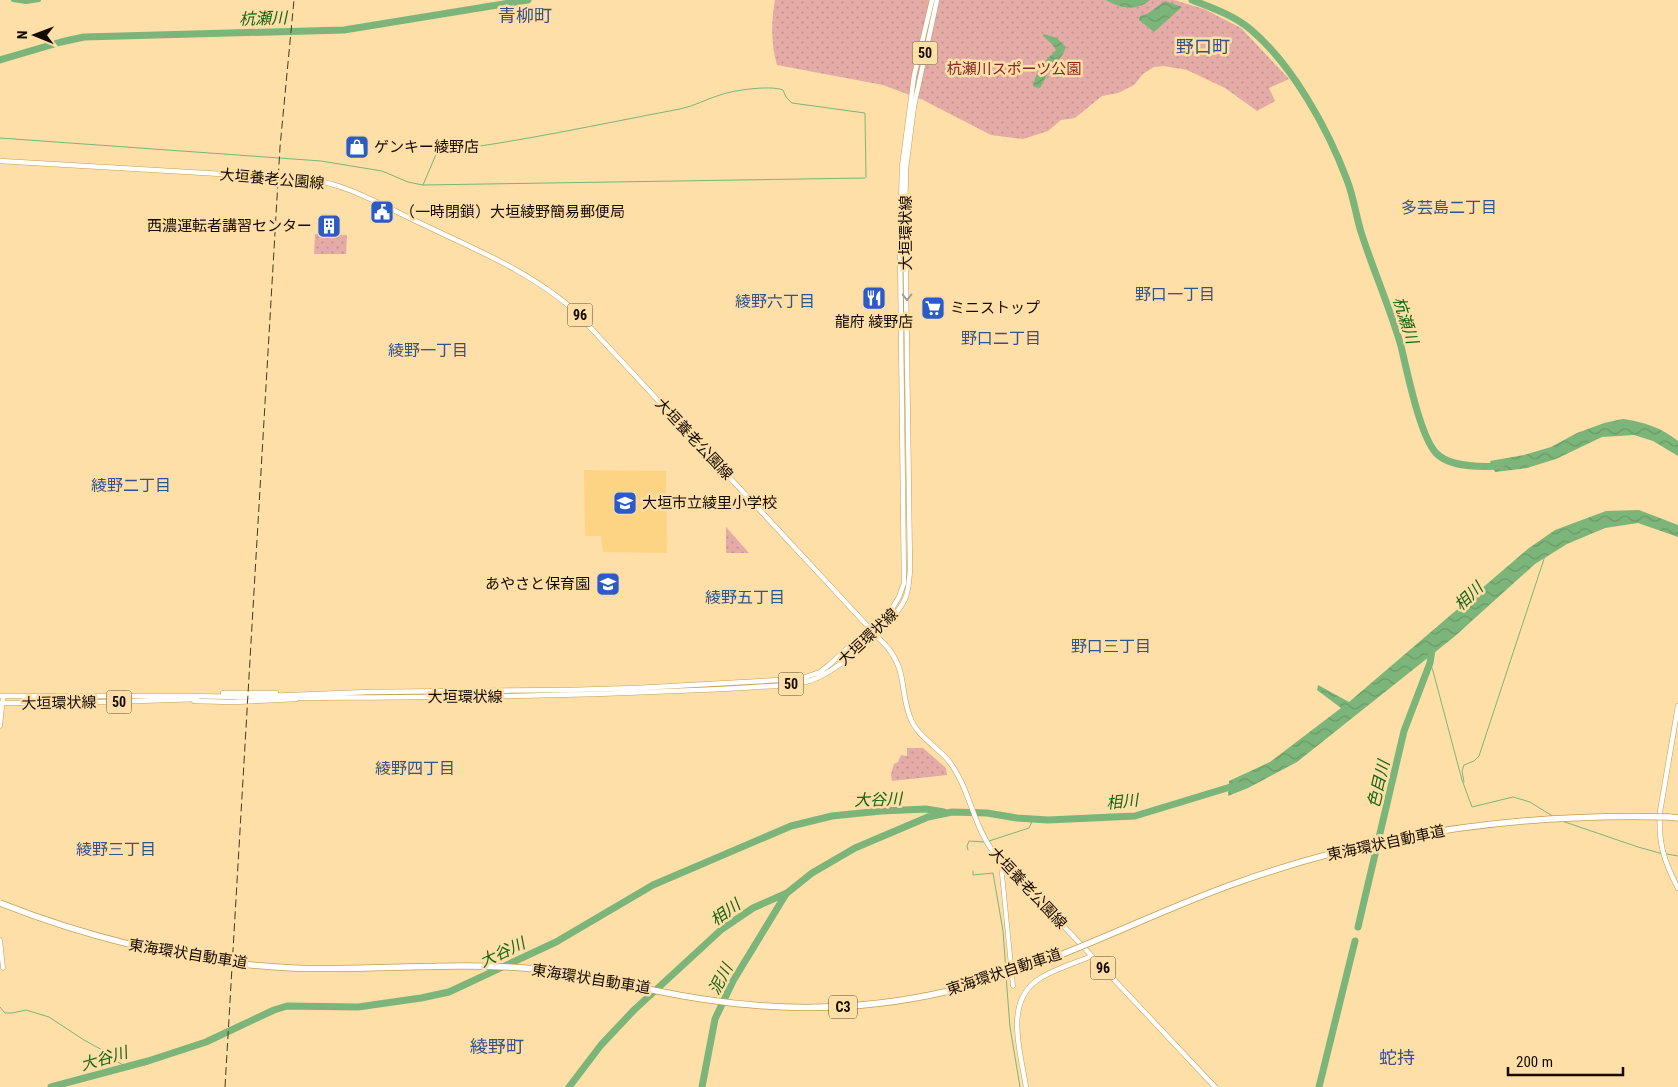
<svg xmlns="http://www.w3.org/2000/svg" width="1678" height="1087" font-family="'Roboto Condensed','Noto Sans JP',sans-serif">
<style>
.built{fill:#fdd484}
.park{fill:url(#park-dots)}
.water{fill:url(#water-waves)}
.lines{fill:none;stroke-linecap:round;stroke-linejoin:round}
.stream{stroke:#7cb579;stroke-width:1}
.canal{stroke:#7cb579;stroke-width:4}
.river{stroke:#7cb579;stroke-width:7}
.minor-casing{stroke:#c29e57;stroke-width:5}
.major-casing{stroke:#c29e57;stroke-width:5.5}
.highway-casing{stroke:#c29e57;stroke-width:7}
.minor{stroke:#fff;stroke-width:4}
.major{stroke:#fff;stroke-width:4.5}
.highway{stroke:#fff;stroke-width:5.5}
.rail{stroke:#463824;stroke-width:1;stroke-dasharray:8 4;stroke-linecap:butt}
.highway-bridge-casing{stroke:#c29e57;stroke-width:7;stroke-linecap:butt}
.highway-bridge{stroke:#fff;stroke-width:5.5}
.oneway{stroke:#a19d99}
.labels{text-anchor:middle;stroke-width:5;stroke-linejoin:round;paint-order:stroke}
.shield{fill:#fddfa7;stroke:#5a4a32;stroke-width:1}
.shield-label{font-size:14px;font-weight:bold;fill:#140a00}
.park-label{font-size:15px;fill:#882529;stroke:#fddfa7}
.poi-label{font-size:15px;fill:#140a00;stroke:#fddfa7;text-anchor:start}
.street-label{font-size:15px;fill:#140a00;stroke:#fddfa7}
.water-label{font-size:16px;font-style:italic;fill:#136415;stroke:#fddfa7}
.neighbourhood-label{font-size:16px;fill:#35518a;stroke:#fddfa7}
.quarter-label{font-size:18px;fill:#35518a;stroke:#fddfa7}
</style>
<defs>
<pattern id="park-dots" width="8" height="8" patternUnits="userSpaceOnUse" patternTransform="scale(1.25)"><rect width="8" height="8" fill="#e4aba7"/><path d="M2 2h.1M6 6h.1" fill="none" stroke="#c3928e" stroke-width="1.8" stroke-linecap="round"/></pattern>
<pattern id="water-waves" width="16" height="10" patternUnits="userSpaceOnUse" patternTransform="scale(1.25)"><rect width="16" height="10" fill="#7cb579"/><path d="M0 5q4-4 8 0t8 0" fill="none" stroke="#6a9a67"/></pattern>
</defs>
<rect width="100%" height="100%" fill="#fddfa7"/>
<path class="built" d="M584,470L666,471L667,553L603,552L601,536H585Z"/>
<path class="park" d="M775,0H1174L1204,9L1241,28L1289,79L1269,88L1275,101L1257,111L1225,88L1187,70L1164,66L1154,67L1143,74L1134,85L1118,93L1102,96L1075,118L1061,120L1048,131L1023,139L991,135L923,100L883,85L777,65C771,45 771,21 775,0Z
M315,234L347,235L346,254H314Z
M726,527L749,553H726Z
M907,748H923L946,768L947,775L892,781L891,774L894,764L898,762L901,755L907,756Z"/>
<path class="water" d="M1106,0H1150C1137,11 1121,9 1106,0Z
M1165,1L1182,7L1154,32L1139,20L1140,16L1147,14Z
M1044,34L1057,38L1066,47L1063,54L1052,69H1050L1040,88L1034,87L1033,85C1038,68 1044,62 1056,50L1052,44L1043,36Z
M1623,419C1644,422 1662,428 1678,441V456L1653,441L1634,435L1602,437L1556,459L1527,468L1495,472L1490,461L1524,455L1551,447L1577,433L1604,423Z
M1639,510L1678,525V537L1638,523L1605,528L1567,544L1535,564L1454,637L1297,762L1248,788L1228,796L1229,781L1270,762L1341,708L1317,690L1318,685L1349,702L1529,548L1555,530L1606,511Z"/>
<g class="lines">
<path class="stream" d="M0,138L321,161L382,171L408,182L423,185L437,152C519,142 600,124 680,109C695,106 706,99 720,95C734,90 770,85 783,90L786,97L792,103L865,113L866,177
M423,185L865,178
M1430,663L1433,671L1462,780L1472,807L1513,797L1530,802L1554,817
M1464,782L1462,771L1464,765L1474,761L1479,756L1545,556
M1562,821L1638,847L1663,854
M989,841L1029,828L1033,819
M968,850L967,846L969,841L985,842
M1667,854L1678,856
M973,871V875L993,873L1003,931L1006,972
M1006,976L1010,1027L1020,1087
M0,1007L5,1013H12L26,1010L49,1017L84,1040L104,1051L109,1057L125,1066"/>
<path class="canal" d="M13,0L26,2L39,0"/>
<path class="river" d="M1192,0C1212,8 1233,15 1250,29C1292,64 1328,129 1347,180C1354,198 1356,217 1362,235C1374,272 1390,308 1401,346C1407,371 1420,436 1436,453C1450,468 1483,467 1501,466
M0,60L61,42L84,37L344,30L528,0
M1358,927L1404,731L1430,663L1432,650
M51,1087L148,1061L206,1042L274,1010L287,1006L358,1007L421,998L449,992L556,942L653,885L791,826L832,816L881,811L926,809L944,812
M569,1087L601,1045L634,1010L722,929L753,908L787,893L812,873L855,848L928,817L952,812L987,813L1017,818L1048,820L1135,816L1237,785
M702,1087L715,1019L733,981L786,894
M1319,1087L1355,941"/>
<g class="minor-casing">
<path id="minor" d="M0,726L3,697
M1003,862L1002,874L1013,986
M0,940L3,968"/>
</g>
<g class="major-casing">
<path id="major" d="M0,161L306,179C346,183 383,206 420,223C474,249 530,271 575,311L888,648C907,672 900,691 910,717C916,735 936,746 948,760C969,786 972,822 992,850L1215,1087
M223,693H276
M0,696H190L238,697L369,692L570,690L637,688L800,679L820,672L829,665L893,607L899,597L904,583L900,246L902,167L914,76L932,0
M294,698C420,697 546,697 672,691C700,690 728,689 755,687C774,686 794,686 812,680C836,672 894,623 905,599C909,590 909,580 910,570L905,213L906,168L914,106L937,0
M194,701L233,702L296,699
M0,703L107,702L197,699
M1678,706L1660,812C1658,842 1664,862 1678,888
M1026,1087C1021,1053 1003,1002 1039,979C1054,969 1075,963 1092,956"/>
</g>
<g class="highway-casing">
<path id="highway" d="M1669,817L1678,818"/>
</g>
<use href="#minor" class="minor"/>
<use href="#major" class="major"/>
<use href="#highway" class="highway"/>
<path class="rail" d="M225,1087L280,147L294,0"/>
<g class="highway-bridge-casing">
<path id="highway-bridge" d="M0,903C94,940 191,963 292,968C370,971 447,962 524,968C584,973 642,990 702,999C784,1012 868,1010 949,991C1050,968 1142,916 1239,882C1377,833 1523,813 1669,817"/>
</g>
<use href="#highway-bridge" class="highway-bridge"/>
</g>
<defs><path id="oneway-chevron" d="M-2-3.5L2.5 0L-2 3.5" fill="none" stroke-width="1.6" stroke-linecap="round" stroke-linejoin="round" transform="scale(1.25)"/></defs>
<use class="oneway" href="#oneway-chevron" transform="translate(907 297) rotate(90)"/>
<defs>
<g id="shop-square" transform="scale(1.25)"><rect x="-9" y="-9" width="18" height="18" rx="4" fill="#2a5bc9" stroke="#fddfa7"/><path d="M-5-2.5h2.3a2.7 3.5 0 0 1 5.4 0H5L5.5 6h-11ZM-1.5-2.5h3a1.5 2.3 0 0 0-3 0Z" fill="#fff"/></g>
<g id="civic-square" transform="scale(1.25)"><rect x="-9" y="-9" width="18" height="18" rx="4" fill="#2a5bc9" stroke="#fddfa7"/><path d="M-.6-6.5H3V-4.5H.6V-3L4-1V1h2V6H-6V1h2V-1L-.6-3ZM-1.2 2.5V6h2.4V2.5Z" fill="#fff"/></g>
<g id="building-square" transform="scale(1.25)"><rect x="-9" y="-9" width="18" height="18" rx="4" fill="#2a5bc9" stroke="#fddfa7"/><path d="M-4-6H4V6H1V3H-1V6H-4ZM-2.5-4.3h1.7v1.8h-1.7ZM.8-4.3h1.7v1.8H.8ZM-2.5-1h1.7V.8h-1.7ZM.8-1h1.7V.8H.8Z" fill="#fff"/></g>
<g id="restaurant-square" transform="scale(1.25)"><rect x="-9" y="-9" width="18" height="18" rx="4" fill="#2a5bc9" stroke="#fddfa7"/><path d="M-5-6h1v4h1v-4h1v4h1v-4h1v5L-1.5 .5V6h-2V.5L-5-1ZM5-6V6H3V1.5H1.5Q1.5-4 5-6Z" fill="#fff"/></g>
<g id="supermarket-square" transform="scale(1.25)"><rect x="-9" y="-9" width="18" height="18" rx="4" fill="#2a5bc9" stroke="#fddfa7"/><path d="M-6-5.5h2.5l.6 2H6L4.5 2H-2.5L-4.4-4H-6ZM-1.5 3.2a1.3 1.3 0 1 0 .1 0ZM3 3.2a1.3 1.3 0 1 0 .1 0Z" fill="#fff"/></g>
<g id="school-square" transform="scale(1.25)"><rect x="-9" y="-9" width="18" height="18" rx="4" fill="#2a5bc9" stroke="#fddfa7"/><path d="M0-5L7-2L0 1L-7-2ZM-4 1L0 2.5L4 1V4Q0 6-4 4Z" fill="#fff"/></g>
</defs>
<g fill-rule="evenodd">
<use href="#shop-square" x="357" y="147"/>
<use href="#civic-square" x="382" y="212"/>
<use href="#building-square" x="329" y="226"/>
<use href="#restaurant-square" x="874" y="298"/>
<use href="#supermarket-square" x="933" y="308"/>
<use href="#school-square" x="625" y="503"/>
<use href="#school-square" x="608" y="584"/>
</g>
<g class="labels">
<g class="shield">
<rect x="912.5" y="41.5" width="25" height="23" rx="4"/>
<rect x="567.5" y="303.5" width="25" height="23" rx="4"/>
<rect x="778.5" y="672.5" width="25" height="23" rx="4"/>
<rect x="106.5" y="690.5" width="25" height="23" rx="4"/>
<rect x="1090.5" y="956.5" width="25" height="23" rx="4"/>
<rect x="829" y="995.5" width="28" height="23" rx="4"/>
</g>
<g class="shield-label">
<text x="925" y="58">50</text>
<text x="580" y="320">96</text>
<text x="791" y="689">50</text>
<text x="119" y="707">50</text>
<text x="1103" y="973">96</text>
<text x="843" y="1012">C3</text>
</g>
<g class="park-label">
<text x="1014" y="74">杭瀬川スポーツ公園</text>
</g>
<g class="poi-label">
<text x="374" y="152">ゲンキー綾野店</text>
<text x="400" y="217">（一時閉鎖）大垣綾野簡易郵便局</text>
<text x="312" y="231" text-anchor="end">西濃運転者講習センター</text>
<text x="950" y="313">ミニストップ</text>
<text x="874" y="327" text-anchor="middle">龍府 綾野店</text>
<text x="642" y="508">大垣市立綾里小学校</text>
<text x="590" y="589" text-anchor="end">あやさと保育園</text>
</g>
<g class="street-label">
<text transform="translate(272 179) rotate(5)" y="5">大垣養老公園線</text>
<text transform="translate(906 233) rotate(-90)" y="5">大垣環状線</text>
<text transform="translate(694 439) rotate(47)" y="5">大垣養老公園線</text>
<text transform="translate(868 637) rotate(-43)" y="5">大垣環状線</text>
<text x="465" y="702">大垣環状線</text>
<text transform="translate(59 703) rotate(-1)" y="5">大垣環状線</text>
<text transform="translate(1386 843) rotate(-12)" y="5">東海環状自動車道</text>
<text transform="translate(1028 888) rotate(47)" y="5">大垣養老公園線</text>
<text transform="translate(188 954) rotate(9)" y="5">東海環状自動車道</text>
<text transform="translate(1004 972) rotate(-18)" y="5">東海環状自動車道</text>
<text transform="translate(591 979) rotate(9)" y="5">東海環状自動車道</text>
</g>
<g class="water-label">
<text transform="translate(263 18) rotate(-2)" y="6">杭瀬川</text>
<text transform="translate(1406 320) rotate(72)" y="6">杭瀬川</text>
<text transform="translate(1468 596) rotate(-44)" y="6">相川</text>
<text transform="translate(1378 784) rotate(-77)" y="6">色目川</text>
<text transform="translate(878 799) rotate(-2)" y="6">大谷川</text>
<text transform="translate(1122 801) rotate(-6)" y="6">相川</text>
<text transform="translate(725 912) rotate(-36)" y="6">相川</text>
<text transform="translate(502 952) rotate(-25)" y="6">大谷川</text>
<text transform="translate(720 979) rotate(-62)" y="6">泥川</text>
<text transform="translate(104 1058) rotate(-16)" y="6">大谷川</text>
</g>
<g class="neighbourhood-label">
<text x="1449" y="213">多芸島二丁目</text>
<text x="1175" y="300">野口一丁目</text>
<text x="775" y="307">綾野六丁目</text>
<text x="1001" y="344">野口二丁目</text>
<text x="428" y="356">綾野一丁目</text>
<text x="131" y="491">綾野二丁目</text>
<text x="745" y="603">綾野五丁目</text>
<text x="1111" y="652">野口三丁目</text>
<text x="415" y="774">綾野四丁目</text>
<text x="116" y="855">綾野三丁目</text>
</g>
<g class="quarter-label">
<text x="525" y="22">青柳町</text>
<text x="1203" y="53">野口町</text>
<text x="497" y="1053">綾野町</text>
<text x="1397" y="1064">蛇持</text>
</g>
</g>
<g transform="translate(35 35) rotate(271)" stroke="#fddfa7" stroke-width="4" paint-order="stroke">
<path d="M0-4L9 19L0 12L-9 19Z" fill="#140a00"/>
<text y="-8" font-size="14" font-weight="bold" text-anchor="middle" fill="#140a00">N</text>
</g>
<path d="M1508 1067v8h115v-8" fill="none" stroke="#140a00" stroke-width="2.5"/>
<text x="1516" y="1067" font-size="15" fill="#140a00" stroke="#fddfa7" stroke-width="4" paint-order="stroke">200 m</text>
</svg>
